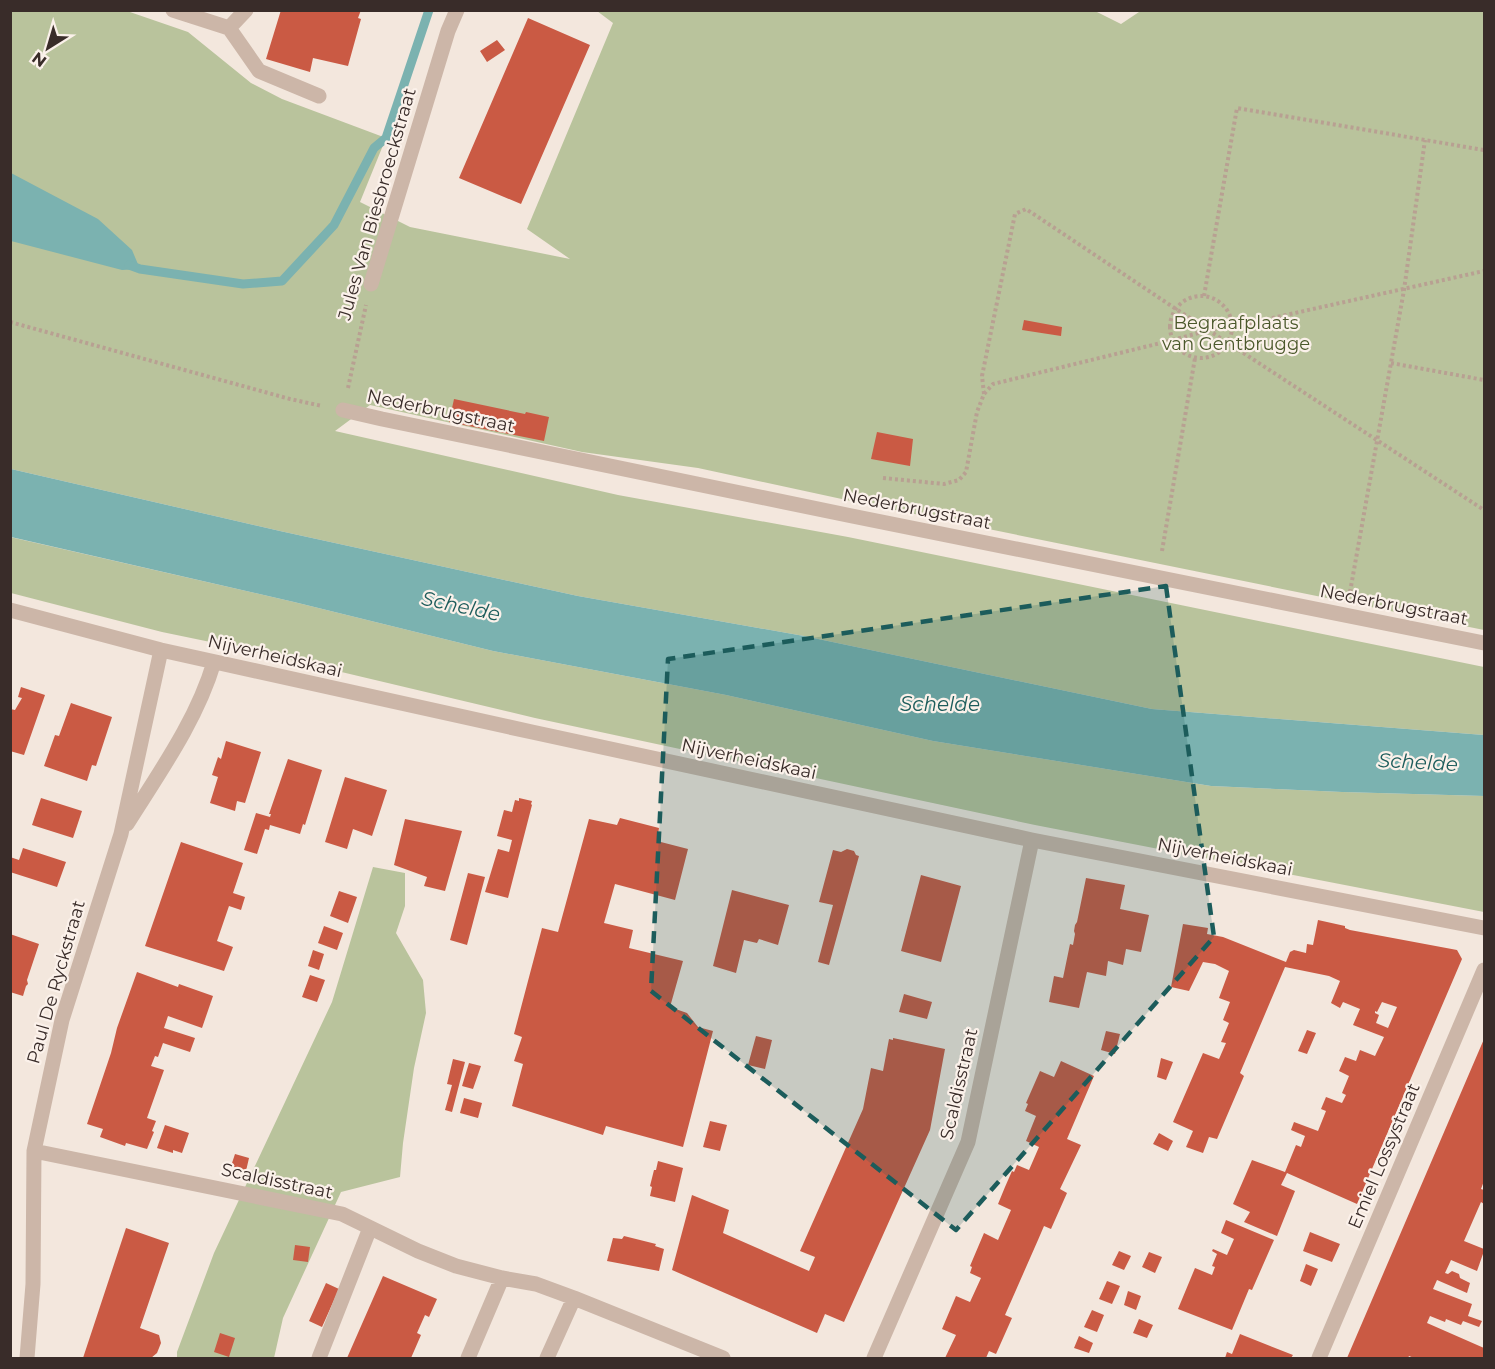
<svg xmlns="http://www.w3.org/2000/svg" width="1495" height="1369" font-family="Montserrat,sans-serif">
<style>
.green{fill:#b9c39c}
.water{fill:#7bb2b0}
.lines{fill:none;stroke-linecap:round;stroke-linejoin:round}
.stream{stroke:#7bb2b0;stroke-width:9}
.building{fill:#ca5a44;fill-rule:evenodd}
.path{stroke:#b8a092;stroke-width:4;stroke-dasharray:3 3;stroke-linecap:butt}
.minor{stroke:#ccb6a8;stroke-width:15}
.marked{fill:#1c5c5b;fill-opacity:0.2;stroke:#1c5c5b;stroke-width:4.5;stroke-dasharray:12 8;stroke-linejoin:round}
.labels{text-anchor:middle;stroke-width:4.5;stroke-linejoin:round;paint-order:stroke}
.street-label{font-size:18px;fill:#392c29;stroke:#fbf1ea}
.park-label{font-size:18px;fill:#4b582b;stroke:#fbf1ea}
.water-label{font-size:20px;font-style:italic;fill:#1c5c5b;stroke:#fbf1ea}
</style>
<rect width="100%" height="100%" fill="#f3e7dd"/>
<path class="green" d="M1093,10L1121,24L1142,10L1484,11V630L851,501L698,468L582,452L370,405L335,431L618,495L848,537L1484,667V735L1152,709L804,636L578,596L280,531L11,469V11H127L188,32L251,83L282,99L386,138L360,202L410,227L570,259L527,229L613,23L597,11Z
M10,537L294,602L493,651L726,695L933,741L1211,786L1342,792L1484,796V912L1035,825L535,718L249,650L162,632L11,593Z
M373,867L405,873V906L396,933L423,980L426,1013L414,1068L403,1143L400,1177L341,1192L283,1318L274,1358H177V1352L214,1253L332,1002Z"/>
<path class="water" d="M11,173L98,219L132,250L140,269L122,270L11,241Z
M11,469L280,531L578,596L804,636L1152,709L1484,735V796L1342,792L1211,786L933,741L726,695L493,651L294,602L11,537Z"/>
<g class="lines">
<path class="stream" d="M129,265L140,269L243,284L282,281L334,225L374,148L386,138L429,10"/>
</g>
<path class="building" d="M281,10H361L358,18L361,19L348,66L313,58L310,72L266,59Z
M528,18L590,45L521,204L459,178Z
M497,40L505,50L487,62L480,51Z
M1024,320L1062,327L1061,336L1022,330Z
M454,399L525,414L526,412L549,417L544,441L449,422Z
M877,432L913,439L910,466L871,459Z
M21,687L45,695L24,755L10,751V709L15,710L22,698L18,697Z
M71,703L112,717L96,766L92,765L87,781L44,766L55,735L59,736Z
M226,741L261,752L245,803L237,801L235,811L210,803L218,777L212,775L218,757L221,759Z
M288,759L322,770L305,825L303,824L300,834L270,825L269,830L265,829L257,854L244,850L256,813L270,817L271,814H269Z
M345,777L387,790L372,836L353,829L347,849L325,842Z
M41,798L82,811L73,838L32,825Z
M519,798L532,801L531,804L532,805L508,898L485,892L498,849L509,852L512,840L497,836L504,810L512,812L515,800L519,801Z
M620,818L659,828L657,841L688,849L675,900L615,884L604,923L633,930L629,948L683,961L670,1007L687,1013L698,1027L713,1031L683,1147L606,1126L603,1135L512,1106L523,1064L514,1061L522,1037L514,1034L542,928L558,932L589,819L617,825Z
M405,819L462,831L445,891L424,886L427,877L394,865Z
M181,842L243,863L233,893L245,897L241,910L229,906L217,941L233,947L224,971L145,946Z
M23,848L66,862L57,887L10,872V857L19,860Z
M847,849L854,851L856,855L859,856L829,965L818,962L833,905L819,902L833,850L841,852Z
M468,873L485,877L467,945L450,940Z
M921,875L961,886L941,962L901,951Z
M1086,878L1125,885L1120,909L1149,915L1141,952L1126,949L1123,965L1108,961L1106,976L1087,972L1079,1008L1049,1002L1054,976L1063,978L1070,944L1073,945L1075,934L1074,931L1075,925L1077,922Z
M732,890L789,905L778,945L759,939L757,943L744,940L736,973L713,966Z
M339,891L357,897L348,923L330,916Z
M1318,920L1345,926V928L1350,930L1457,950L1462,959L1357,1204L1287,1173L1281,1185L1295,1191L1277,1236L1244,1222L1250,1212L1233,1204L1252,1160L1285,1172L1296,1145L1301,1147L1305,1136L1291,1130L1294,1122L1318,1131L1326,1111L1321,1109L1326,1097L1342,1103L1346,1095L1342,1093L1349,1076L1339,1071L1345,1057L1356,1061L1360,1050L1375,1056L1384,1037L1353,1025L1360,1009L1343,1002L1340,1008L1331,1003L1340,981L1329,976L1285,967L1240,1073L1244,1076L1217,1139L1209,1137L1203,1153L1186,1147L1193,1131L1173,1122L1203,1053L1219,1059L1226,1043L1221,1042L1229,1023L1223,1020L1230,1002L1219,998L1229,971L1215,964L1203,962L1189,991L1171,987L1183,924L1208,928L1207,934L1223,937L1286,962L1290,952L1294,950L1306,953L1307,944L1313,945ZM1382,1002L1397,1007L1388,1028L1376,1023L1379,1015L1375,1013V1011L1377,1012Z
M324,926L343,933L337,950L318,943Z
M10,934L39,944L27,980L28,984L26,986L23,996L10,992Z
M313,950L324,954L319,970L308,966Z
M137,972L178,987L179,984L213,996L202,1028L168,1016L164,1028L195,1038L190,1052L163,1043L158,1057L155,1056L151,1066L164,1070L147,1118L156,1121L152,1131L154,1132L147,1149L126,1143L125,1146L100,1137L103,1129L87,1124L111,1053L117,1028Z
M310,975L325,980L317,1002L302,997Z
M904,994L932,1002L927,1019L899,1012Z
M1307,1030L1316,1033L1307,1054L1298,1051Z
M1106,1031L1120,1034L1115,1054L1101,1050Z
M756,1036L772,1040L765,1069L748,1065Z
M893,1038L945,1049L930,1130L844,1322L825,1314L817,1333L672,1270L692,1195L729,1210L723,1233L809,1271L815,1257L800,1251L863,1109L871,1068L883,1071L889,1039L893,1040Z
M1484,1039V1181L1481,1189L1484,1190V1204L1481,1202L1464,1241L1484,1249V1251L1477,1271L1451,1260L1445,1273L1448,1274L1452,1271L1459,1274L1460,1278L1470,1283L1467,1293L1437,1280L1433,1289L1472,1304L1468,1316L1482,1321L1479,1327L1463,1321L1461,1325L1446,1319L1445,1322L1430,1316L1427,1323L1484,1348V1358H1414L1409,1356L1408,1358H1347Z
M1161,1058L1173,1062L1166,1080L1157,1077Z
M453,1059L465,1062L452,1112L445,1110L452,1085L447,1084Z
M1061,1061L1094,1076L1067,1139L1081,1145L1060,1189L1067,1193L1051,1229L1044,1226L1038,1240L1005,1315L1012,1318L996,1354L989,1351L986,1358H945L956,1335L942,1329L956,1296L970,1302L981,1278L970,1273L972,1267L970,1266L984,1233L998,1240L1011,1210L998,1204L1005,1187L1012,1171L1014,1172L1017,1165L1029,1170L1039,1147L1026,1141L1036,1116L1025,1111L1028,1104L1026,1103L1040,1071L1054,1077Z
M469,1063L481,1066L473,1089L462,1086Z
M464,1098L482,1103L478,1118L460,1113Z
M710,1121L727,1125L720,1151L703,1147Z
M165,1125L189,1133L182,1153L173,1150V1153L157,1148Z
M1159,1133L1173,1141L1168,1151L1153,1144Z
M235,1154L249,1158L246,1171L231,1166Z
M658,1161L683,1168L675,1202L650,1196L652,1187L650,1186L654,1170H656Z
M1226,1220L1274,1240L1252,1290L1249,1289L1232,1330L1178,1309L1195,1268L1212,1275L1215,1267L1212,1266L1217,1254L1212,1251L1213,1249L1227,1255L1234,1239L1221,1233Z
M126,1228L169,1243L140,1328L159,1335L161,1343L157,1353L151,1358H83Z
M1310,1232L1340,1244L1332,1262L1303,1251Z
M624,1236L656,1244L655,1246L664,1249L659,1271L607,1261L613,1238L622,1239Z
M295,1245L310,1247L308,1262L293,1260Z
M1119,1251L1131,1256L1124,1270L1112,1265Z
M1149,1252L1162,1257L1155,1273L1142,1267Z
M1306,1264L1318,1269L1311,1286L1300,1281Z
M383,1276L437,1299L429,1317L425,1315L417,1333L421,1335L411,1358H347Z
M1107,1281L1120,1286L1112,1304L1099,1299Z
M326,1283L339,1289L322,1327L309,1321Z
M1128,1291L1141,1296L1136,1310L1124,1305Z
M1092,1310L1104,1315L1097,1332L1084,1327Z
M1139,1319L1153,1325L1147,1338L1133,1333Z
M220,1333L235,1338L229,1357L214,1352Z
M1240,1334L1293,1355L1291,1358H1225L1227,1352L1232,1354Z
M1079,1336L1093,1343L1089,1353L1074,1348Z"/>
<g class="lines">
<path class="path" d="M1170 327a31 31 0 1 1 62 0a31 31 0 1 1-62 0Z
M1204,296L1237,108L1484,150
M10,322L290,399L322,406
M1391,363L1484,380
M348,388L366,305
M984,394L982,376L1015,214L1026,209L1176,309L1484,510
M883,478L944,484L959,480L966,472L977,412L984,394L993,384L1173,340L1209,330L1232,327L1484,271
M1162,551L1195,358
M1350,592L1404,290L1425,140"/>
<path class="minor" d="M173,10L229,28L246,10
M229,28L259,71L319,96
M371,284L448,31L457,10
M343,410L382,419L852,516L1484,643
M10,610L161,650L532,732L1032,840L1484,928
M127,824C159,773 197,720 214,662
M34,1151L342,1214L418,1251L456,1266L502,1278L536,1284L574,1298L723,1358
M27,1358L33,1284L34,1151L62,1020L121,834L161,650
M319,1358L370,1228
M468,1358L502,1278
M547,1358L574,1298
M874,1358L968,1142L1032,840
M1319,1358L1484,970"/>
</g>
<path class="marked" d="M1166,586L1214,937L956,1230L651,991L668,659Z"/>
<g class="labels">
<g class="street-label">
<text transform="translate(377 204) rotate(-74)" y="6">Jules Van Biesbroeckstraat</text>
<text transform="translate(441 411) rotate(12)" y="6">Nederbrugstraat</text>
<text transform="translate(917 509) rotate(11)" y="6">Nederbrugstraat</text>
<text transform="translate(1394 605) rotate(11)" y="6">Nederbrugstraat</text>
<text transform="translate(275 656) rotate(13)" y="6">Nijverheidskaai</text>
<text transform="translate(749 759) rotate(12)" y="6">Nijverheidskaai</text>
<text transform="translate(1225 857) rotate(11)" y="6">Nijverheidskaai</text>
<text transform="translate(56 982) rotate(-74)" y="6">Paul De Ryckstraat</text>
<text transform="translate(959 1084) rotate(-77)" y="6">Scaldisstraat</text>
<text transform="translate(1384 1156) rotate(-67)" y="6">Emiel Lossystraat</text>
<text transform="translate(277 1181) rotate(12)" y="6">Scaldisstraat</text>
</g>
<g class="park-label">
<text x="1236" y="329">Begraafplaats<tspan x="1236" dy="21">van Gentbrugge</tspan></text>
</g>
<g class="water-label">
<text transform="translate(461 606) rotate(12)" y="7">Schelde</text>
<text x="940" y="711">Schelde</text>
<text transform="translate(1418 762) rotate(3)" y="7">Schelde</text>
</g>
</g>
<rect width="1495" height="1369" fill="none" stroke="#392c29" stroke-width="24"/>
<g transform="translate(48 48) rotate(217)" stroke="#fbf1ea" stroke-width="4.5" paint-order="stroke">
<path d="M0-4.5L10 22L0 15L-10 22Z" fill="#392c29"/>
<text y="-9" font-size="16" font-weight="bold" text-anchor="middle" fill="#392c29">N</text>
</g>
</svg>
